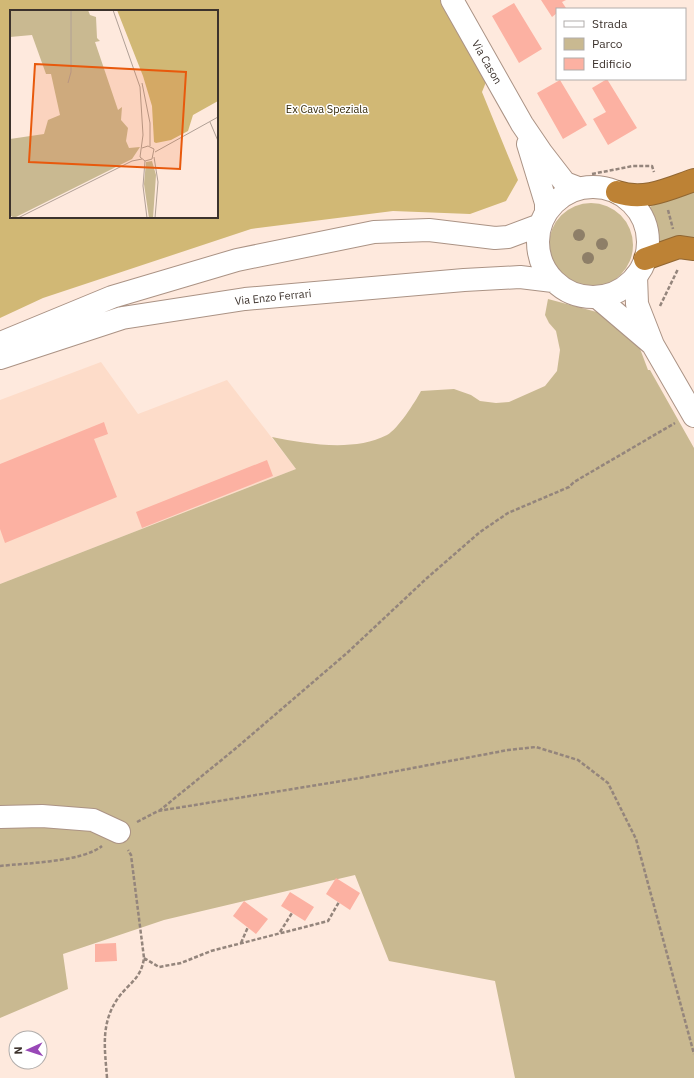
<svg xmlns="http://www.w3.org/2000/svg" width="694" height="1078" font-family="'IBM Plex Sans',sans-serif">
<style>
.built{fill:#fddcc9}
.green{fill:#c9b991}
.forest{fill:#d1b875;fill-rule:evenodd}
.building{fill:#fcb1a2}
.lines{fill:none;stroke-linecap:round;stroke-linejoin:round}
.street-casing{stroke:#ab9385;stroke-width:24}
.secondary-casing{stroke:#ab9385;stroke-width:24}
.highway-casing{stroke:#906632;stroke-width:24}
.path{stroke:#94857c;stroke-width:2.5;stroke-dasharray:4 2;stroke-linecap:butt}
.street{stroke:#fff;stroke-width:22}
.secondary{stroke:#fff;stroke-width:22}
.highway{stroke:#bd8235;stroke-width:22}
.tree{fill:#8e7f68}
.labels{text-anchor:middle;stroke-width:3;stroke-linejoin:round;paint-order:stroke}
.street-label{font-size:11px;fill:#3c322c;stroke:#fff}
.park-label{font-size:11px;fill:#332809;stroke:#fff}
.inset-road{fill:none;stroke:#b0a096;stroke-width:1}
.view{fill:#e8590c;fill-opacity:0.15;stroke:#e8590c;stroke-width:2}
.inset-edge{fill:none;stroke:#3c322c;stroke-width:2}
</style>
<rect width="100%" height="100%" fill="#fee9dd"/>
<path class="built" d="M101,362L138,414L227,380L296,469L0,584V400Z"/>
<path class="green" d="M694,188V240L657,246L654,226L647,208Z
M549 245a42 42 0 1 1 84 0a42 42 0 1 1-84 0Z
M548,299L608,315L639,346L648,370H650L694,448V1078H515L495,981L389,961L355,875L164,920L63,954L68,989L0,1018V584L296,469L272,437C307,444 354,452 387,435C398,429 415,402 421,391L454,389L471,395L480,401L496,403L509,402L545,386L557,371L560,350L556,331L549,323L545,315Z"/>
<path class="forest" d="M0,0H442L488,77L482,92L518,180L506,201L470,214L393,211L251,229L43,298L0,318ZM11,11H217V217H11Z"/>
<path class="building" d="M541,0H566L562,2L566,8L557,9V13L552,17Z
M514,3L542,49L519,63L492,16Z
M607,79L637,128L608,145L593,119L606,112L592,88Z
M560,80L587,125L563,139L537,93Z
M104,422L108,434L94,439L117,497L5,543L0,529V464Z
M267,460L273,476L142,528L136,512Z
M336,878L360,893L350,910L326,894Z
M290,892L314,907L305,921L281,906Z
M244,901L268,919L256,934L233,916Z
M116,943L117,961L95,962V944Z"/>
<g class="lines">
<g class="street-casing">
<path id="street" d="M636,276L637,304L653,345L694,416
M597,297L651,343
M0,817L42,816L93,820L119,832"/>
</g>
<g class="secondary-casing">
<path id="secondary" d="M452,0L522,124L541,152L565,183L578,188
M528,144L546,203V213
M538 242a55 55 0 1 1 110 0a55 55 0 1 1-110 0Z
M3,342L112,297L237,260L374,232L429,230L495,238L508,237L540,225
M0,358L122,318L245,299L464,280L520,277L553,281"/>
</g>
<g class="highway-casing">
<path id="highway" d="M617,192C645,201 668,189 694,180
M645,259L679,247L694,249"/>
</g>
<path class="path" d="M592,174L633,166H652L654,172
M668,210L673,229
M660,306L678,269
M159,811L235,749L347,653L427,578L480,532L508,513L569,487L574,482L675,423
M137,822L158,811L360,778L508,750L536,747L578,760L608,783L636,839L694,1054
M0,866C26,863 82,862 102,846
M280,932L292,913
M241,943L248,927
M144,958L159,967L181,963L211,951L328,921L339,902
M107,1078C105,1049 100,1024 118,998C130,982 141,979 144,958L131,855L128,850"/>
<use href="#street" class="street"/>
<use href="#secondary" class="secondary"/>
<use href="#highway" class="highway"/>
</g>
<g class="tree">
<circle cx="579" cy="235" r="6"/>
<circle cx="602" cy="244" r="6"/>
<circle cx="588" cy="258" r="6"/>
</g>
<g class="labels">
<g class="street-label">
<text transform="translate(487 62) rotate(60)" y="4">Via Cason</text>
<text transform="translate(273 297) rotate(-6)" y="4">Via Enzo Ferrari</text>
</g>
<g class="park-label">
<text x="327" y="113">Ex Cava Speziala</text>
</g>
</g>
<g transform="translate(10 10)">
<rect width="208" height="208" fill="#fee9dd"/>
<path d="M0,0H78L80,5L86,7L87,28L90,31L85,32L108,100L112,97L111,110L118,118L116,131L119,138L130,137L122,149L4,208L0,205V129L34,124L38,110L50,105L41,64H36L22,25L0,27ZM142,151L146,165L143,208H139L134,174L136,152Z" fill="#c9b991"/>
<path d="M107,0H208V91L183,105L178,121L161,130L146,133L144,132L142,96L133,66Z" fill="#d1b875"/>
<path class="inset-road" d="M103,0L130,77L133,125L130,147L135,151L142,149L144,139L138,136L132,138M58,73L61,62V0M132,73L140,113V136M200,112L208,131M145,142L208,107M144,147L148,172L145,208M135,151L133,176L137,208M8,208L122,151L132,149"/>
<path class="view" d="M25,54L176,62L170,159L19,152Z"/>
<rect width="208" height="208" class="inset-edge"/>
</g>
<rect x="556" y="8" width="130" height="72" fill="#ffffff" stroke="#b1adab"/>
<rect x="564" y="21" width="20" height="6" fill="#ffffff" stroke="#b1adab"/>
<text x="592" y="28" font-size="12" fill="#3c322c">Strada</text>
<rect x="564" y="38" width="20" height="12" fill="#c9b991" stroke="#b1adab"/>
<text x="592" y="48" font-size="12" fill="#3c322c">Parco</text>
<rect x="564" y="58" width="20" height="12" fill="#fcb1a2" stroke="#b1adab"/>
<text x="592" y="68" font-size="12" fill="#3c322c">Edificio</text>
<g transform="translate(28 1050) rotate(267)"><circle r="19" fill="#ffffff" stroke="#b1adab"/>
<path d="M0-3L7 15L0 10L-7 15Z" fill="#9848b7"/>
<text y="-6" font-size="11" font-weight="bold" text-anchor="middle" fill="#3c322c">N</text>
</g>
</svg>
